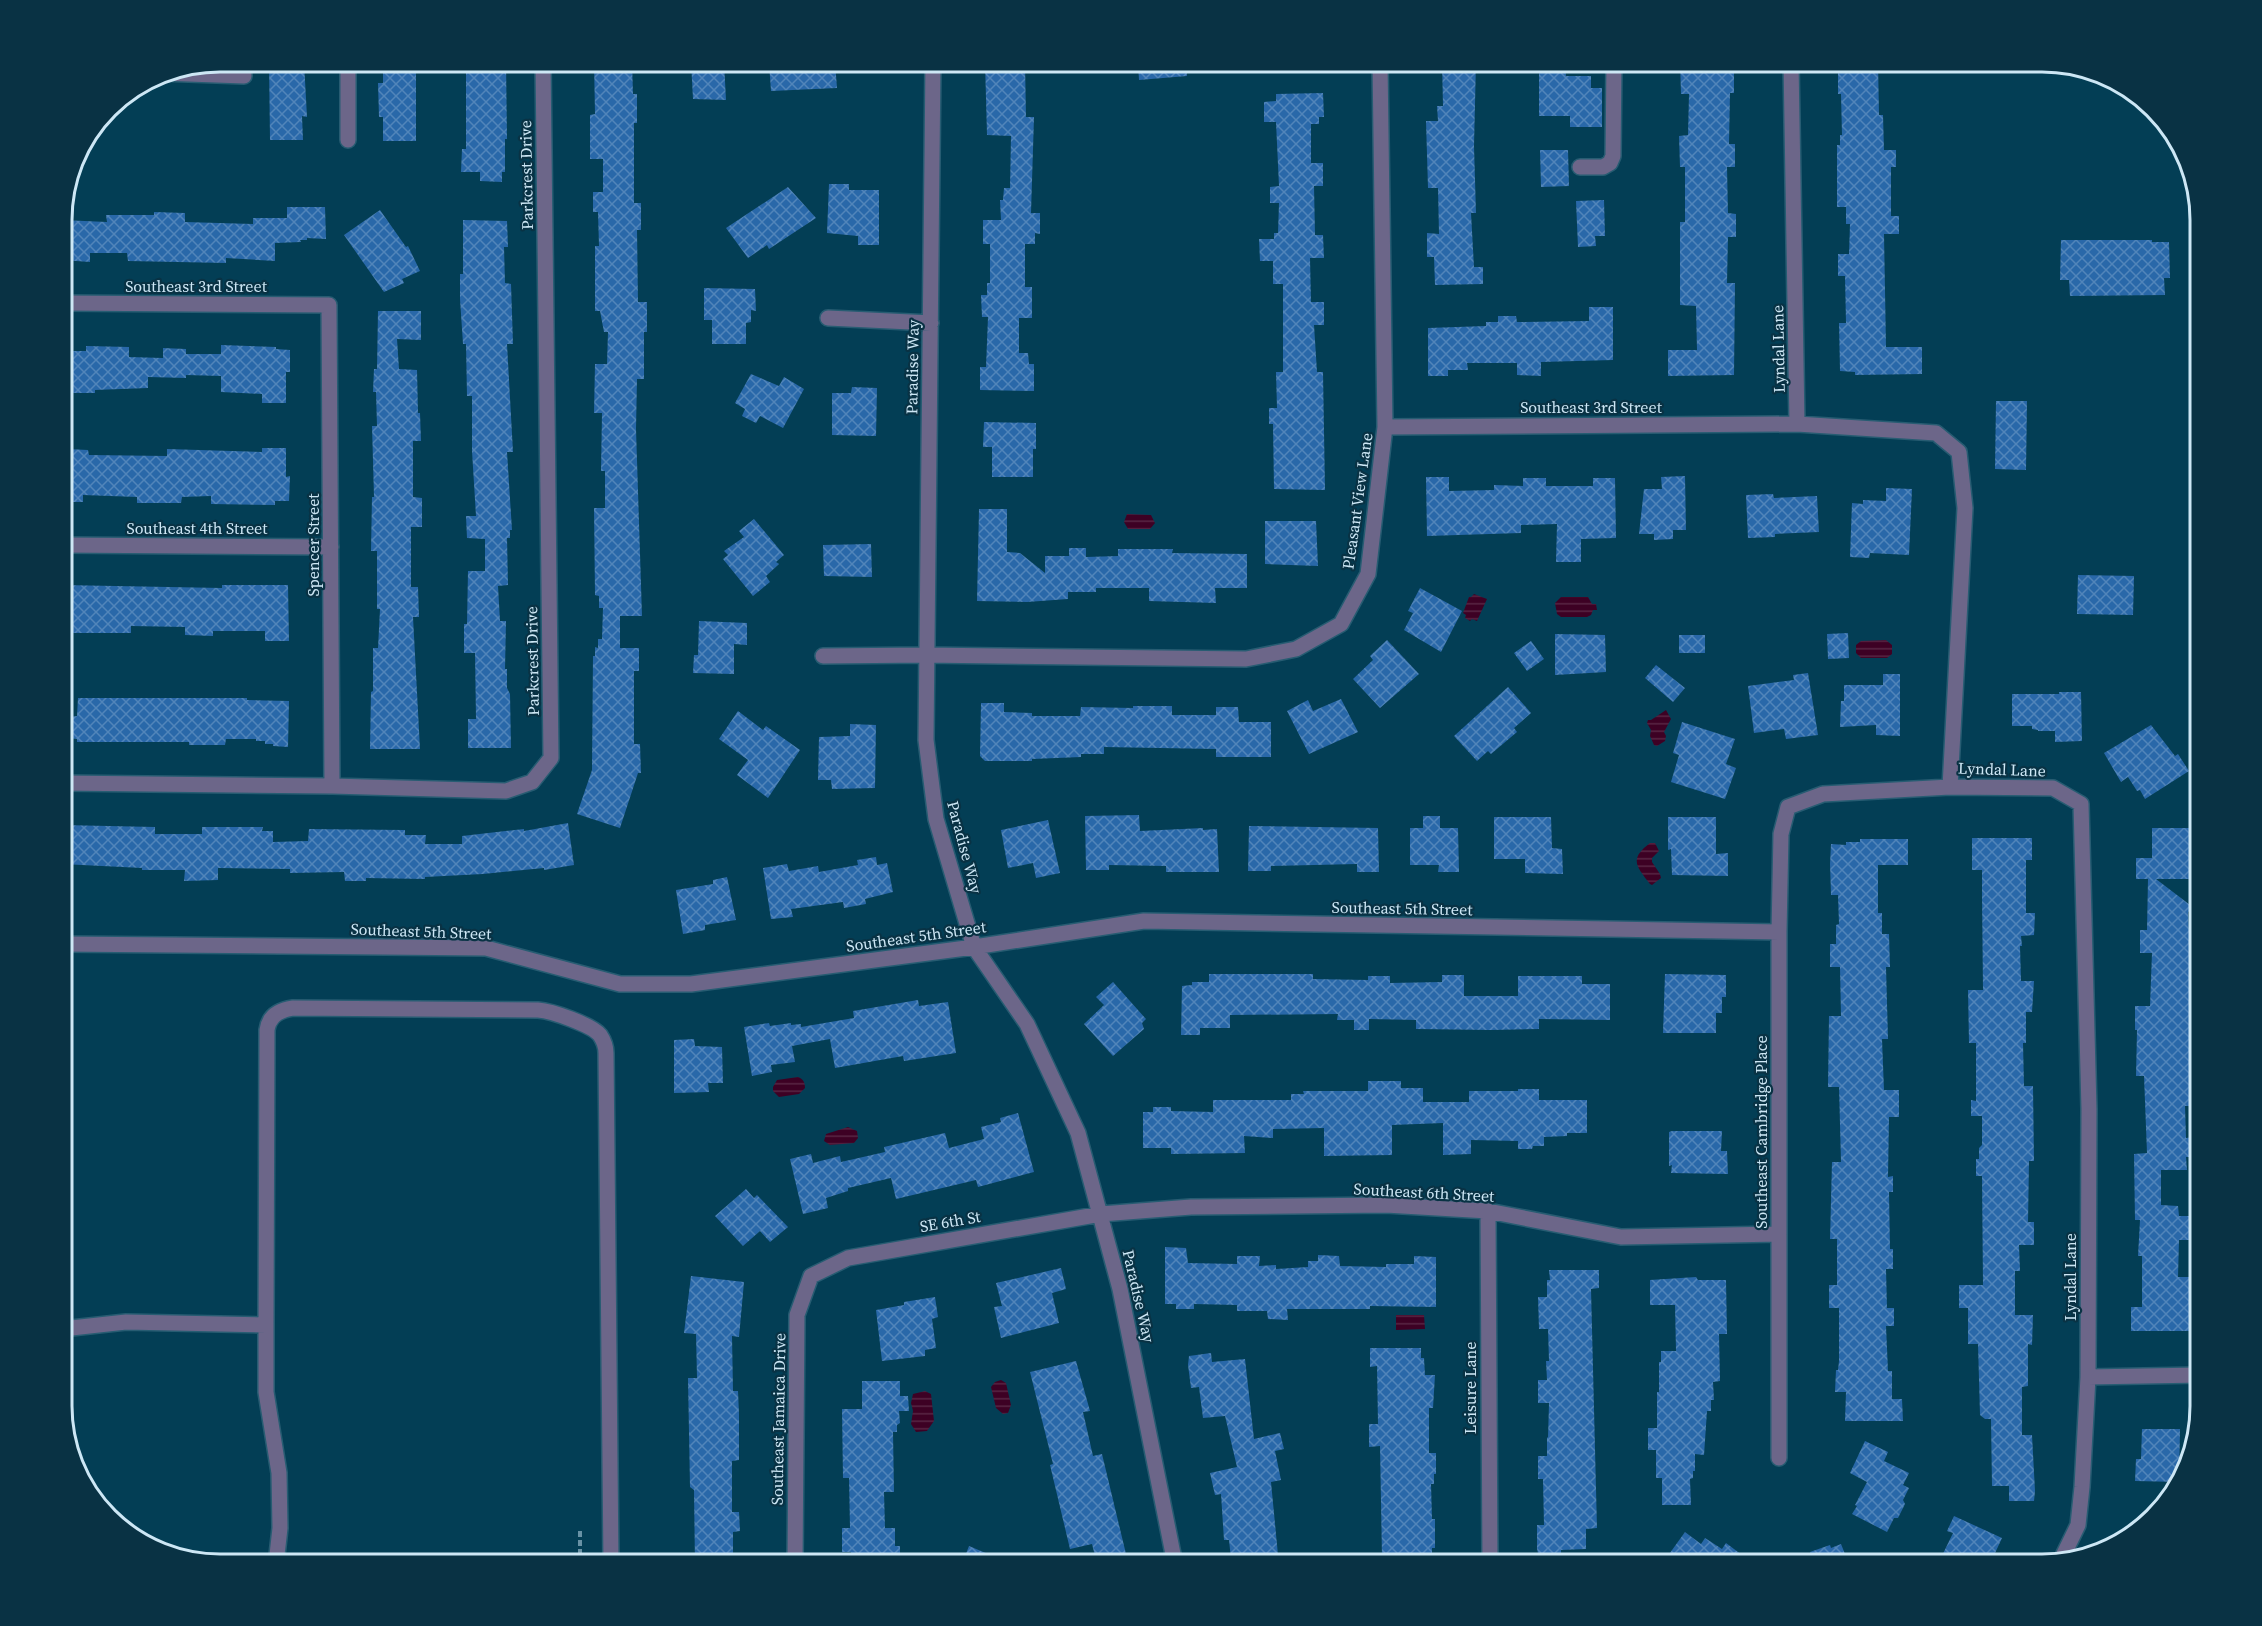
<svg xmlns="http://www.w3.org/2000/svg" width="2262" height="1626" font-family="'Source Serif 4',serif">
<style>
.water{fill:url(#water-rules)}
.building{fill:url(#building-cross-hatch)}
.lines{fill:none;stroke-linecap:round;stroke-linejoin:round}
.minor-casing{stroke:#275c72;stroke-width:18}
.path{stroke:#6892a5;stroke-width:4;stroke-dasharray:6 3;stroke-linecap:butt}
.minor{stroke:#6c6689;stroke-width:15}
.labels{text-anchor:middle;stroke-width:4.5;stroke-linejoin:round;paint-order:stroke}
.street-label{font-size:16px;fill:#cde7f5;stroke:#093244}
.rim{fill:none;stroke:#cde7f5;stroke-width:3}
</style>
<defs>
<pattern id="water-rules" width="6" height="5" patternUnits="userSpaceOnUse" patternTransform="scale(1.5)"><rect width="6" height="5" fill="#3d0124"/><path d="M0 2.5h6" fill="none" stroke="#582644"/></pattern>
<pattern id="building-cross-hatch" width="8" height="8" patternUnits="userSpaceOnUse" patternTransform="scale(1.5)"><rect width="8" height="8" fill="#2968a9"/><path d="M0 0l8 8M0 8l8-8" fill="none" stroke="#5185ba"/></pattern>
</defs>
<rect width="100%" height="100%" fill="#033e55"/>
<path class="water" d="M1127,514L1151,515L1155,523L1150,529H1128L1124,522Z
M1474,594L1487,599L1477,621L1472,619L1470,621L1465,618L1466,615L1463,613L1469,597H1471Z
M1561,597H1588L1592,604H1596L1597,610H1593L1591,615L1587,617H1561L1557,614L1555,603Z
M1886,640L1892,645V654L1887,658H1861L1856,653V645L1861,641Z
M1666,710L1671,719L1664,732L1666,736L1665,741L1657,746L1654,745L1650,736L1651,730L1647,723L1648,720H1651Z
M1650,843H1655L1659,851L1652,858V862L1660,874L1661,878L1652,885L1650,884C1636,866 1629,859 1650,843Z
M798,1077C803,1079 805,1082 805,1088L799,1094L779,1097L773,1091V1087L777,1080Z
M848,1127L857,1131L858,1138L854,1143L830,1145L824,1141L826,1134Z
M1396,1315H1424L1425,1329L1396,1330Z
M1001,1380L1006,1383L1011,1405L1008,1413L1003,1414L996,1408L991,1387L995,1382Z
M925,1391L931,1394L934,1421L927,1431L916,1432L911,1424L913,1411L911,1403L913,1394Z"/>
<path class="building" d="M269,62H304L307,117L302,116L303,140H270Z
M383,62H416V141H383V117H379L378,83H383Z
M466,62H506L507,139H505V172H502V182L480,181V172H461L462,149H466Z
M594,62H632L633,94H637V123H634V203H641V230H637L638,302H647V332H644V379H637L636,429L642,616H620V648H639V671H634V744H640L641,773H638L620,828L577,814L592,770L593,656H595V647L598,648V639H602L603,608H599V596L595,595L594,508H605V471H601L602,413H594L595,364H607L608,332H604L600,311H595V246H599L598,212H593V192H603V159H590V115L595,114Z
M691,62H724L726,100L693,99Z
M784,62H835L837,88L771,91L769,63Z
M985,62H1025L1026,117H1034L1031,213H1040V234L1035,233V244H1025V287H1032V318H1019V353H1028L1029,364H1034V391L980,390V367H986L988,317H982L981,295H987V283H990V244H983V220H1001L1000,200H1003L1004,188H1010L1011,136L987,135Z
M1138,62H1186L1187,76L1139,80Z
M1442,62H1476L1474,146L1476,213H1471L1474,267H1483V284L1435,285L1434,257H1427V233L1439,234L1438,188H1428L1426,121H1438L1437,106H1443Z
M1539,62H1565L1566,76H1591V88H1602V127H1570V116H1539Z
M1680,62H1726V72H1734V93H1730L1729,144H1735V167H1727L1728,213L1736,214V237H1728L1727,283H1735L1734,375L1668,376V350H1697L1696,306L1680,305V222H1685V167H1680L1679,136L1688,135L1689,94H1681Z
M1840,62H1878L1879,115H1883L1884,150H1896V167H1891V216H1899V234H1884L1886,347H1922V374L1855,375V372L1840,371L1839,323H1846L1845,276H1838V254H1849L1850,224H1846V207H1837V145H1840V135H1842L1841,94H1838V73H1841Z
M1323,93L1324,117H1319V124H1311V163H1323V186H1314L1315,235H1323L1324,258H1310L1311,302H1324V325H1314L1317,372H1323L1325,490L1274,489L1273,424H1269V408H1277L1276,372H1283V284H1273V261H1260L1259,239H1274V233H1278L1279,203H1270V187L1279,186L1276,122H1264V102L1276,101V94Z
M1540,150H1568L1569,186L1541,187Z
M829,184H849V190H879V245H858V236L827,233Z
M788,187L816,218L769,249L767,245L748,258L726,228Z
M1604,200L1605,236H1595L1596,246L1578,247L1576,201Z
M287,207H325L326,239L307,238V240H300L301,242L275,243V261L226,258V263L128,261L127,253H90V262L62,260V220L107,222L106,215H154V212L185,213V222L253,224V218H287Z
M380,210L406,247L408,246L420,271L402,279L404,283L384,292L344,235Z
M463,220L507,221L508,247H504L505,283L511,284L513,344H507L513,452H507L512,530H510V538H507L508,585L498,586L500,621H506L505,669H507V688L510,694L511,748H468V719H476L475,653H464V624H467L468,571H485V539L467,538L466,516H476L472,451V396H467L466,344H463L460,299V274H463Z
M2061,240H2152V242H2169L2170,278H2164L2165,295L2070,296L2069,280H2060Z
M704,288L755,289L756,311L751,310V322L746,323V344H712V320H704Z
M1589,307H1613V360L1541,362V376L1517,375V363H1467L1468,370H1448V376H1428V328L1486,326V322H1498V316H1516L1517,322L1589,321Z
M378,311H421V340L397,339L399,369L417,370L418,413H420L421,441H413V497L422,498V527H411V587H418L419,617H413L420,749H370L371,692L373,691V648H378L380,609H377V551H371L372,497H374L372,426H377L376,392H373L374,369H377Z
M221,345L276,347V349L290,350V372H286V403H262V394L221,392V376L186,375V378L148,377V388L95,390V393H65V356L70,355L71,351H86V346L129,347V357L163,358V348L186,349V354H221Z
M751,374L779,386L784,377L804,389L783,428L760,416L756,423L742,416L745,409L735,403Z
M852,387L877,388L876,436L832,435V393H851Z
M1996,401H2027L2026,470L1995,469Z
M984,422L1036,423V449H1033V477H992V447H983Z
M262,448H286V477L290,476L289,501H275V505L211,504V496L182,497L181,503H137V497L83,495V502H67V449L88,450L89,455L167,456V449L262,452Z
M1685,476L1686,530H1673V539L1654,540V534H1639L1644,489H1662L1661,477Z
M1426,477H1449V491L1494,490V485L1523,486V478H1546V486H1593V478H1615L1616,538L1581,539V562H1556L1557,524L1521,525V533L1427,536Z
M1886,488L1912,489L1909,555L1870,553L1869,558L1850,557L1852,503L1863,504V500L1886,501Z
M1773,494L1774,498L1817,496L1819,532L1775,534V537L1748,538L1746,495Z
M979,509H1007V552L1020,553L1045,573V556H1069V548H1086V557L1118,556V549H1173L1172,553L1247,554V588H1215L1216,603L1149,601V588H1096V592H1068V599L1027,602L977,601Z
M754,519L784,555L776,562L779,564L766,576L770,582L753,596L723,559L728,555L724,551L744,537L739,531Z
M1265,521H1316L1318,566L1265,564Z
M871,544L872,577L824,576L823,545Z
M2078,575L2134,576L2133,615L2077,614Z
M62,585L222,588V585H288L289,641H265V631H213V636L185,635V627L131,626V633H62Z
M1420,588L1462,611L1441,652L1404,630L1413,613L1408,611Z
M699,621L747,623V645L734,644V674L693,673L694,655H698Z
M1848,633L1849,658L1828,659L1827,634Z
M1555,634L1605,635L1606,672L1555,675Z
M1679,635H1705V653H1679Z
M1387,640L1419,674L1380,708L1353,679L1373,660L1370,656Z
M1531,641L1544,659L1527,671L1514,653Z
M1656,665L1685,688L1673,702L1645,678Z
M1808,673L1818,735L1786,739L1784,729L1754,733L1748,686L1794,680L1793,675Z
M1883,674H1900V736L1876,735V725L1840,727L1841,701H1844V685H1883Z
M1508,687L1531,713L1514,728L1517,732L1491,754L1488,751L1477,761L1454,736Z
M2059,692H2081L2082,741L2055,742V731H2038V730L2032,729V726H2012V694H2059Z
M78,698H247V700L289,701L288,747L273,746V744H265V741H256V739H226L225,745H189V742H77V739L67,738L68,717L77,716Z
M1341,699L1358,732L1309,754L1287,711L1308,700L1313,711Z
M981,703H1004V712L1032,713V716H1080L1081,707L1133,708V706H1172V715H1216V707H1238L1239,722H1271V757H1216V749L1104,747V754H1081V757L1032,759V761H985L980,756Z
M738,711L763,730L766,726L800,750L768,798L737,775L748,760L719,739Z
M1682,722L1735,739L1726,764L1736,768L1725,799L1671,782L1679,755L1673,753Z
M850,724L876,725L875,788L832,789L831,780H818L819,737L850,736Z
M2151,725L2175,756L2178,754L2189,771L2145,799L2140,790L2137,791L2128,777L2121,782L2104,753Z
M1139,815L1140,831L1203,828V830L1217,829L1219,872H1166V866L1109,865V870H1086L1085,816Z
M1423,816H1440V828H1458L1459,872H1438L1439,865H1410V828H1423Z
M1494,817H1551L1552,848L1562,849L1563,874L1525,873V859H1494Z
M1668,817H1716V854L1728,853V876L1672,875L1671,849L1668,850Z
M1048,820L1060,873L1036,878L1033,863L1008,868L1001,830Z
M568,823L574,865L544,870V868L483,874L425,877V879L366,878V881H345L344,872L290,873V869L218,868V880L184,881L185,870H142V868L62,864V825L155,827V834H202V827H263L262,831H273V842L308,841L309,829L405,830V835H426L425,844H462V836L524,829V831Z
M1249,826L1378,828L1379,872H1357V864L1271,866V871H1248Z
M2152,828H2193V855L2200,854V879H2156L2194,908L2188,912L2191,972L2200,974V1003L2196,1004L2197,1030H2190L2189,1106H2185L2186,1138L2194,1137L2196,1157H2186L2187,1170H2161V1205L2178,1206L2179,1216H2190L2189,1240H2179L2178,1277H2189L2190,1307H2198L2199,1323H2190V1331H2131V1307H2142V1256H2138L2140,1220H2135L2134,1154L2147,1153L2144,1076H2136L2137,1030H2135V1006H2150L2152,953H2140V930H2147L2148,879H2136V858H2152Z
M1972,838H2032V860H2026V913H2035L2034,935L2021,936L2022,946H2020L2021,981H2034L2032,1012H2026V1043H2023L2024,1086H2033L2034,1161H2029L2028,1222H2034V1245H2019L2020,1271H2015V1315H2033L2032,1345L2028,1344V1386L2022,1387V1435H2032L2035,1491L2034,1501H2009V1486H1992L1991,1419H1985L1980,1415L1978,1344H1968V1308H1959V1285H1983L1982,1176H1976V1159H1979V1148L1982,1145V1116H1971V1100L1976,1101V1043H1969L1968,990H1983L1982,895V870H1972Z
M1860,839H1908V865H1878V913H1882V934H1889L1890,967H1886L1888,1039H1882L1884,1090H1899V1117H1889L1888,1177L1893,1176V1192H1889L1890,1249H1893V1269H1886L1887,1308H1894V1326H1886L1888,1371H1892V1399H1902L1903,1421H1845L1846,1392H1835L1836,1370H1838L1839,1361V1308H1829V1285H1837V1239H1830L1832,1162H1841L1839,1087H1828L1829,1016H1841L1840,967H1830V944H1836V925L1839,924L1838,895H1831L1830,864L1831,844L1846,845V842H1860Z
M876,857L877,865L887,863L893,892L865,899L866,904L844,908L843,902L791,909L793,917L771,919L763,868L787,864L789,871L818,866L819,872L858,865L857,860Z
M727,877L736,920L705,925V930L683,934L676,890L713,884V880Z
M1209,974H1313V979L1368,980V976H1390V983L1442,982V975H1464V996H1518V976H1582V984H1610V1020L1539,1019V1029L1491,1030L1416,1029V1020L1369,1019V1030H1354V1020H1337L1338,1014L1230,1015V1028H1200V1035H1181L1182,986L1192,985V982H1209Z
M1665,974L1726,975V997H1722V1013H1716V1033H1663Z
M1113,982L1146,1019L1142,1023L1144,1029L1113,1056L1084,1024L1104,1005L1096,997Z
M918,1000L919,1006L948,1002L956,1053L904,1061L903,1056L835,1068L830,1039L792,1046L795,1062L771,1065L772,1072L752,1076L744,1027L769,1023L770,1026L791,1023V1025L801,1024V1027L854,1018L853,1011Z
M694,1039L695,1046L722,1047L723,1083H708L709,1092L674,1093V1040Z
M1368,1081H1401V1088H1423V1102H1469V1091H1518V1089H1539V1100H1587V1133H1567V1136L1544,1137V1146H1533L1532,1149H1518V1141L1471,1140V1154L1443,1155V1123L1392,1125V1155L1324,1156V1128L1273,1129V1138L1244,1136L1245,1153L1171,1154V1148H1143V1112H1153V1107H1171V1111L1213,1112V1100H1291V1094H1304L1303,1091H1368Z
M1018,1113L1034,1172L978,1187L976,1180L896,1199L891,1178L848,1188V1191L826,1198L828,1208L803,1214L790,1159L811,1154L813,1163L840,1156L841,1162L885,1152L884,1147L945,1133L949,1148L984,1139L981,1127L1001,1122L1000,1118Z
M1672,1131H1722L1721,1151H1727L1728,1174L1671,1173L1672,1165L1669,1166V1132Z
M746,1189L754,1198L757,1195L788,1227L770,1242L760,1231L743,1246L715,1216Z
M1165,1247L1186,1248L1188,1263L1237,1264V1256H1260L1259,1266L1276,1265V1269L1308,1267V1261H1318V1255L1339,1256L1340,1266L1386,1267V1264H1414V1256L1436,1257V1307L1370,1306V1309H1287L1288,1320L1268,1319L1267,1311H1237V1305L1194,1304V1309H1176V1304H1165Z
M1061,1268L1066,1289L1052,1293L1059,1323L1001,1338L994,1307L1002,1306L996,1283Z
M1549,1270H1599V1288L1591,1289L1597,1528L1586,1529V1549L1561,1550V1557H1539L1537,1549V1525H1544L1543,1479H1538V1456H1547V1437L1548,1438L1549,1403H1538V1380H1547L1546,1361H1549L1548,1329H1539L1538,1297H1547V1280H1550Z
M691,1276L744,1282L739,1337L732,1336L733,1391H738L739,1414V1460L732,1461V1512H739L740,1531L733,1532V1564H695L694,1490L690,1487L688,1378H697L696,1334L684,1333Z
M1696,1277L1698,1280H1726L1727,1334H1719L1720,1381L1713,1382L1714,1400H1711V1411H1707L1704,1455L1695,1454V1471H1693V1478L1690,1479L1691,1505H1662V1478H1656V1450H1648V1428H1657V1392H1659V1362H1661V1351H1676L1675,1305H1650V1280Z
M935,1297L938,1317L932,1319L936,1348L925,1350V1356L882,1361L876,1310L904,1305V1302Z
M1370,1348H1421V1358H1424L1425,1375H1435L1433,1408H1429V1453H1436V1474H1434V1484H1431L1432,1519H1435V1548H1432V1558H1382L1380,1446L1369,1447V1424H1378L1377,1366L1370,1367Z
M1211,1353L1212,1362L1245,1359L1254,1439L1280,1433L1284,1449L1275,1451L1281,1480L1271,1482L1278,1555L1258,1558V1564H1234V1559H1231L1229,1540H1224L1221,1494L1215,1495L1210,1473L1237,1467L1225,1416L1203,1418L1199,1387L1191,1388L1188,1365L1189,1356Z
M1076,1361L1090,1411L1083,1412L1093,1456L1102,1454L1126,1554L1096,1560L1092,1544L1070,1549L1050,1465L1053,1464L1030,1372Z
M862,1381H900V1396H908L909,1411H899L900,1423L897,1425V1432H893L894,1492H884L885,1528H895V1546H900V1564H852L851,1552H842V1528H850L849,1478H843L842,1409H862Z
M2142,1429H2180L2179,1482L2135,1481L2136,1459H2141Z
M1865,1441L1888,1452L1884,1461L1909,1473L1903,1485L1909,1488L1903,1500L1905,1504L1898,1518H1894L1887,1532L1852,1514L1857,1506L1855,1505L1867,1482L1850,1473Z
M1954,1516L2002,1538L1990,1564H1938L1953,1533L1947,1531Z
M1685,1532L1701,1544L1705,1538L1722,1549L1726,1543L1754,1564H1662Z
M1841,1544L1849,1564H1791L1811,1555L1810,1552L1830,1545L1831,1548Z
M969,1546L1012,1564H962Z"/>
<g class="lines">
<g class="minor-casing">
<path id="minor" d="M933,62L926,740L936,819L974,947L1027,1024L1078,1133L1120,1289L1175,1564
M1791,62L1797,424
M161,73L244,76L243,62
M348,140V62
M1580,167H1603L1610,163L1613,156L1614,62
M62,303L329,305L332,786
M828,318L931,323
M1385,427L1797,424L1936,433L1959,452L1965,508L1950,787
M62,545L331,547
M823,656L925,655L1246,659L1296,649L1341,624L1368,574L1385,427L1380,62
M62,783L332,786L506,791L532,782L551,758L543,62
M62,944L486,948L620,984H691L974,947L1144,921L1779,932
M1488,1211L1490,1564
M266,1325L267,1030C269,1016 279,1010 293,1008L538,1010C552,1011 592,1025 600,1035C604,1041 606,1047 606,1053L611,1564
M62,1329L126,1322L266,1325V1392L279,1473L280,1528L276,1564
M2088,1377L2200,1375
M1779,1458V932L1781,834L1788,807L1823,794L1950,787L2053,788L2081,804L2089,1109L2088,1377L2082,1487L2078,1525L2061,1560
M795,1564L797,1315L811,1276L848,1258L1101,1214L1191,1207L1386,1205L1488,1211L1621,1237L1779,1234"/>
</g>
<path class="path" d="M580,1564V1530"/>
<use href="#minor" class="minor"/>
</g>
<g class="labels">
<g class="street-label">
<text transform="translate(526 175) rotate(-91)" y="6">Parkcrest Drive</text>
<text x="196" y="292">Southeast 3rd Street</text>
<text transform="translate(1778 349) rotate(-91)" y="6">Lyndal Lane</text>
<text transform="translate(912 367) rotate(-89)" y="6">Paradise Way</text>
<text x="1591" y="413">Southeast 3rd Street</text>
<text transform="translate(1357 501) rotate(-82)" y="6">Pleasant View Lane</text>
<text x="197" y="534">Southeast 4th Street</text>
<text transform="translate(313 545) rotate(-90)" y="6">Spencer Street</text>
<text transform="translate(532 661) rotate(-91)" y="6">Parkcrest Drive</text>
<text transform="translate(2002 769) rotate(2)" y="6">Lyndal Lane</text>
<text transform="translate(965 847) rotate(75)" y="6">Paradise Way</text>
<text transform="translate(1402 908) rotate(1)" y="6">Southeast 5th Street</text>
<text transform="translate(421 931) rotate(2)" y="6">Southeast 5th Street</text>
<text transform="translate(916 936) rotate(-8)" y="6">Southeast 5th Street</text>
<text transform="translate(1761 1132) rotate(-90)" y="6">Southeast Cambridge Place</text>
<text transform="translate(1424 1192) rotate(3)" y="6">Southeast 6th Street</text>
<text transform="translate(950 1221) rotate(-10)" y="6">SE 6th St</text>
<text transform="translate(2070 1277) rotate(-90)" y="6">Lyndal Lane</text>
<text transform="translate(1139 1296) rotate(77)" y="6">Paradise Way</text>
<text transform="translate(1470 1388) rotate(-90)" y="6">Leisure Lane</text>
<text transform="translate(778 1419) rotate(-89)" y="6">Southeast Jamaica Drive</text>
</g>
</g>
<path d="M0 0H2262V1626H0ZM220 72H2042A148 148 0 0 1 2190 220V1406A148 148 0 0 1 2042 1554H220A148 148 0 0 1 72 1406V220A148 148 0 0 1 220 72Z" fill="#093244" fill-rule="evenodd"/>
<path class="rim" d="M220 72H2042A148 148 0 0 1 2190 220V1406A148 148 0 0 1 2042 1554H220A148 148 0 0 1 72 1406V220A148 148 0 0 1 220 72Z"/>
</svg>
